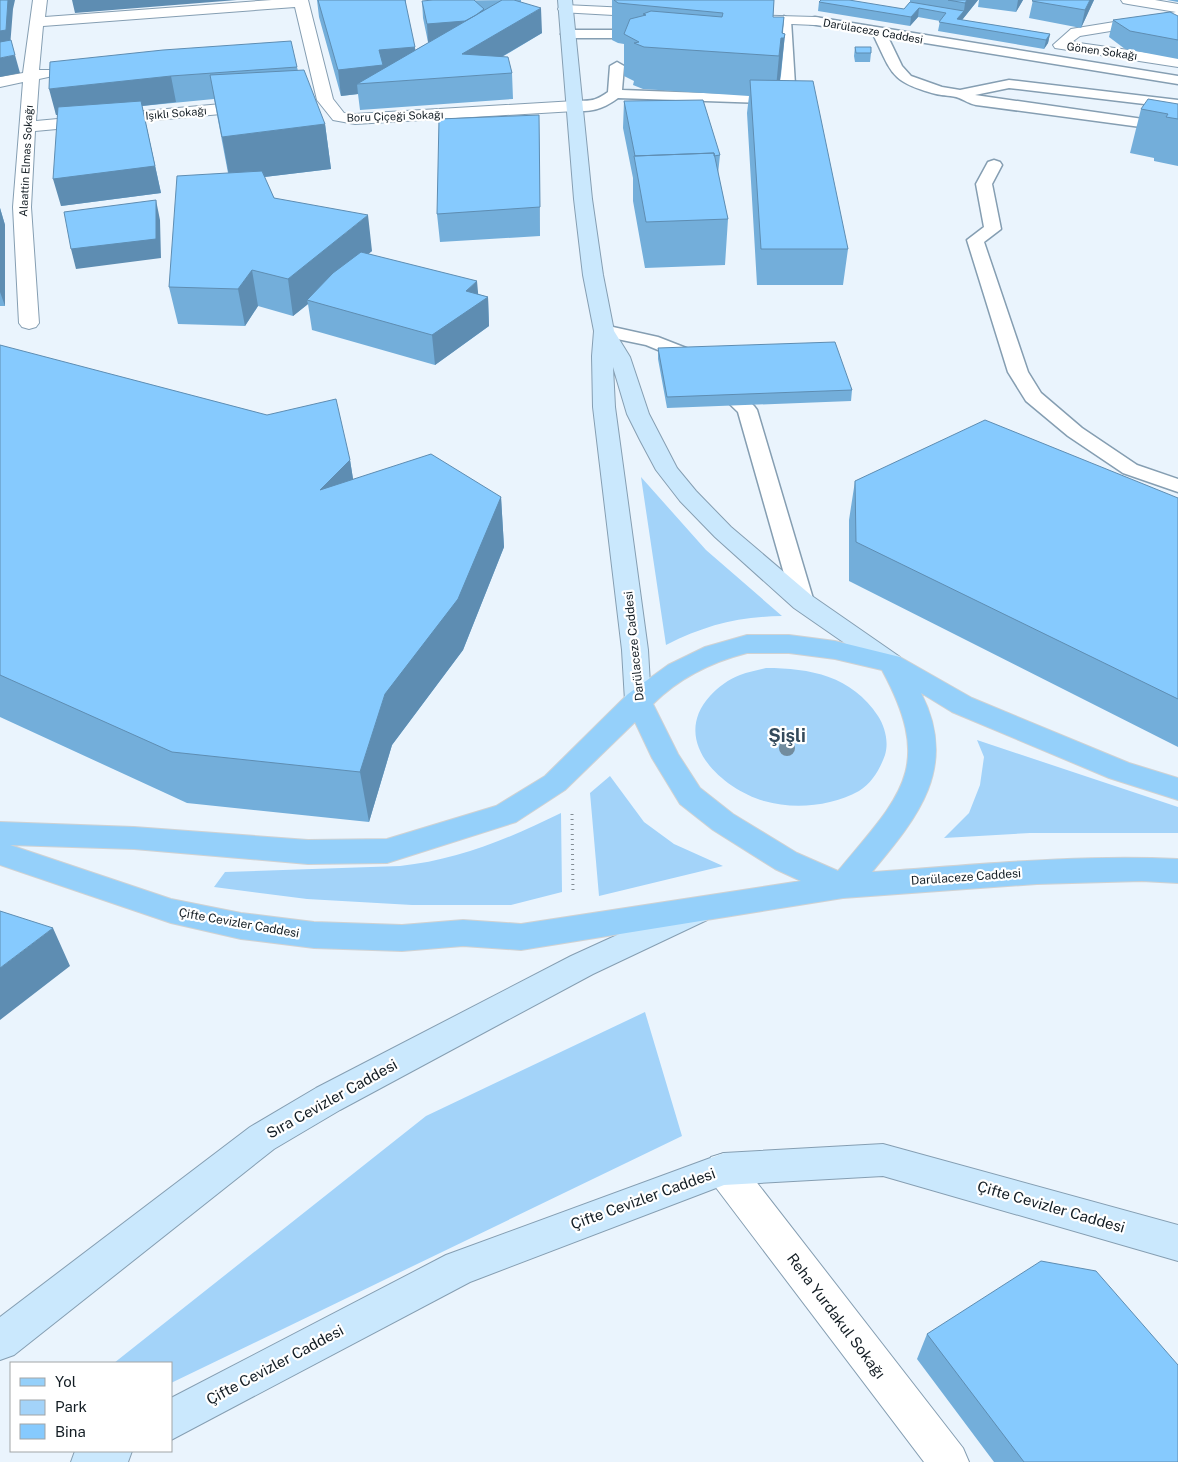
<svg xmlns="http://www.w3.org/2000/svg" width="1178" height="1462" font-family="'Public Sans',sans-serif">
<style>
.green{fill:#a3d3f9}
.lines{fill:none;stroke-linecap:round;stroke-linejoin:round}
.lane-casing{stroke:#859eb2;stroke-width:3}
.street-casing{stroke:#859eb2;stroke-width:2}
.secondary-casing{stroke:#859eb2;stroke-width:2}
.primary-casing{stroke:#d0d2d3;stroke-width:2}
.path{stroke:#838d95;stroke-width:3;stroke-dasharray:1 4;stroke-linecap:butt}
.lane{fill:#fff;fill-rule:evenodd}
.street{fill:#fff;fill-rule:evenodd}
.secondary{fill:#cae8fd;fill-rule:evenodd}
.primary{fill:#95d0fa;fill-rule:evenodd}
.tree{fill:#728c9e}
.wall{fill:#73aeda}
.shaded-wall{fill:#5e8db2}
.building{fill:#86cafe;stroke:#5e8db2}
.labels{text-anchor:middle;stroke-width:4.5;stroke-linejoin:round;paint-order:stroke}
.far-street-label{font-size:11px;fill:#131d24;stroke:#fff}
.street-label{font-size:12px;fill:#131d24;stroke:#fff}
.near-street-label{font-size:15px;fill:#131d24;stroke:#fff}
.district-label{font-size:18px;font-weight:bold;fill:#344a5b;stroke:#fff}
</style>
<rect width="100%" height="100%" fill="#eaf4fd"/>
<path class="green" d="M641,477L706,550L782,616C737,617 706,625 666,645Z
M766,668C810,668 852,676 878,716C885,727 889,742 885,755C880,769 872,783 859,791C831,806 795,810 764,801C720,788 670,740 710,696C718,687 729,679 740,675C748,672 757,670 766,668Z
M977,740L1178,807V833H1030L944,838L969,813L980,785L984,757Z
M610,776L644,822L674,844L723,866L599,896L590,793Z
M561,813L562,892L511,905H412L307,899L214,887L225,872L400,866C458,860 510,838 561,813Z
M645,1012L682,1136L171,1383V1363H114L426,1116Z"/>
<g class="lines">
<g class="lane-casing">
<path id="lane" d="M638,15L645,19L631,37L626,38H568L561,34L568,30H622L633,16Z
M784,16L791,20L796,101L794,104L618,98C603,109 589,114 570,109L568,106L570,103C588,98 590,105 608,92L610,66L617,62L624,66L622,90L781,96L777,20Z
M815,17L1178,76V84L888,37L902,66L911,76L942,87L960,90L1009,80L1178,100V108L1009,88L975,95L1178,124V132L976,105C970,104 964,100 959,98C952,95 943,96 936,94C891,82 892,74 873,34L810,24L808,21L810,18Z
M994,160L1000,162L1002,165L992,184L1001,229L984,242L1028,372L1041,393L1082,428L1137,465L1178,479V492L1123,473L1068,436L1026,401L1008,372L967,240L984,227L976,184L988,162Z
M604,325L658,337L699,353L754,406L757,410L814,602L811,607L803,610L795,607L792,602L738,412L685,361L646,345L598,335L595,331L598,327Z"/>
</g>
<g class="street-casing">
<path id="street" d="M33,0H47L45,17L272,0H308L333,99L344,113L355,114L575,101L581,103L583,106L581,109L575,111L355,124L333,120L317,100L295,7L43,26L39,70H53L56,73L53,76L39,79L36,121L254,101L260,103L262,106L260,109L254,111L35,131L31,207L39,323L36,327L29,329L22,327L19,323L13,207L23,82L0,87V77L23,73Z
M1121,0H1155L1178,4V20L1080,36L1072,42L1178,57V67L1055,48L1053,45L1071,29L1176,12L1128,4L1123,3Z
M565,5L649,9L654,10L656,13L654,16L649,17L560,12L558,9L560,6Z
M746,15L815,17L820,18L822,21L820,24L815,25L741,22L739,19L741,16Z
M724,1153L737,1157L963,1448L969,1462H924L711,1181L706,1169L711,1157Z"/>
</g>
<g class="secondary-casing">
<path id="secondary" d="M558,0H572L592,199L603,275L614,331L630,357L649,414L677,468L696,491L731,527L812,596L900,657L904,663L900,669L891,672L882,669L794,608L715,537L680,501L656,470L640,440L627,414L613,367L615,407L648,650L651,701L648,708L638,711L628,708L625,701L622,650L593,407L592,356L594,331L583,275L574,199Z
M696,899L707,902L711,911L707,920L593,974L340,1110L274,1149L14,1355L0,1360V1317L250,1127L316,1088L571,956Z
M883,1144L1178,1225V1261L883,1176L724,1185L470,1282L171,1440V1398L446,1255L724,1153Z
M75,1451H132L128,1462H71Z"/>
</g>
<g class="primary-casing">
<path id="primary" d="M747,635H789L835,641L900,657L972,698L1129,763L1178,778V800L1109,778L952,712L921,693C959,767 918,817 872,872C974,865 1076,854 1178,859V883L1142,881L1037,884L843,898L521,950L463,946L402,951L314,948L241,939L171,923L0,865V822L134,827L308,840L387,839L496,806L545,776L628,694L668,665L705,647ZM747,653H789L835,659L882,670C935,768 901,795 838,871L797,853L733,814L700,788L678,754L653,704C679,678 712,662 747,653ZM635,722L652,758L680,804L713,830L775,869L801,881L521,924L463,920L402,925L314,922L241,913L171,899L10,845L134,849L308,864L387,863L516,822L565,790Z"/>
</g>
<path class="path" d="M572,814L573,892"/>
<use href="#lane" class="lane"/>
<use href="#street" class="street"/>
<use href="#secondary" class="secondary"/>
<use href="#primary" class="primary"/>
</g>
<circle class="tree" cx="787" cy="748" r="8"/>
<path class="wall" d="M317,0H406V7L415,50L430,42H428L423,18L422,1L521,0V2L542,33L502,57L512,73L513,99L360,110L358,94L341,96L319,17Z
M612,0H774L773,17H784L783,33L785,34L781,75L780,80H777L848,249L843,285H757L747,113L749,96L643,89L633,85L634,81L624,76V44L618,43L612,40Z
M910,0H978L962,20L1050,34L1048,43L1044,49L938,31L940,21L918,17L910,26L818,11L819,2L904,9L910,2Z
M979,0H1023L1016,12L978,7Z
M1033,0H1094L1081,28L1029,18Z
M1167,0H1178V2Z
M1178,16V59L1125,49L1109,37L1113,20Z
M855,47L871,53L870,62H855L854,56Z
M50,62L297,67L298,71L325,124L331,169L264,177L274,198L372,251L368,254L478,294L488,297L489,326L435,365L312,330L308,304L293,316L258,306L245,326L178,324L169,287L228,173L214,99L142,106L161,193L61,206L58,115H56Z
M624,101L720,155L718,174L728,219L725,265L645,268L633,201V178L623,128Z
M1178,104V166L1154,161V158L1130,153L1141,109Z
M539,142L540,236L440,242L437,214Z
M0,208L5,225V306H0Z
M0,345L350,460L353,479L501,497L504,547L463,650L392,745L369,822L187,803L0,717Z
M658,348L852,390L851,401L667,408L658,359Z
M855,481L1178,498V747L849,581V520Z
M927,1334L1178,1462H994L917,1359Z"/>
<path class="shaded-wall" d="M0,0H15L13,9L10,47L0,49Z
M72,0H237L75,13Z
M967,0H978L958,25L957,19L964,11L965,3Z
M1018,0H1023L1016,12Z
M1090,0H1094L1093,2L1081,28L1085,10Z
M541,8L542,33L469,76L462,54Z
M919,8L918,17L910,26L911,17Z
M484,9V26L469,38L428,42L427,24Z
M784,17L782,38L785,34L780,80H777L775,98L779,56Z
M1050,34L1048,43L1044,49L1046,40Z
M415,47L417,72L357,84L358,94L341,96L338,70L379,50Z
M15,55L20,73L0,77V58Z
M171,76L176,102L142,106L161,193L61,206L53,179L142,106L56,115L49,89Z
M539,115V142L540,236V207Z
M325,124L331,169L230,181L222,137Z
M156,200L160,220L161,258L76,269L71,249Z
M0,208L5,225V306L0,292Z
M368,215L372,251L311,301L307,300L308,304L293,316L288,279Z
M252,270L258,306L245,326L238,289Z
M477,281L479,303L488,297L489,326L435,365L432,335L466,291Z
M350,460L358,510L320,490Z
M501,497L504,547L463,650L392,745L369,822L360,772L385,694Z
M53,928L70,966L0,1020V968Z"/>
<path class="building" d="M0,0H8L6,30L0,31Z
M318,0H405L415,47L379,50L383,65L338,70Z
M433,0H474L484,9L476,15L465,21L427,24L422,1Z
M502,0H514L541,8L462,54L508,57L512,73L357,84Z
M614,0H774L773,17H784L782,33L785,34L784,38H781L779,56L644,47L634,43L639,42L624,34L630,19L646,15L643,14L651,11L722,17L723,13L618,3Z
M821,0H849L904,9L910,2L964,11L957,19L1050,34L1046,40L939,22L946,13L919,8L911,17L819,2Z
M948,0H967L965,3Z
M1033,0H1090L1085,10L1032,1Z
M1170,12L1178,16V40L1130,31L1113,20Z
M11,40L15,55L0,58V42Z
M291,41L297,67L171,76L49,89L50,62L163,50Z
M855,47H871V53H856Z
M304,70L325,124L222,137L210,75Z
M750,80L813,81L848,249H761Z
M1148,99L1178,104V119L1166,117L1168,114L1141,109Z
M703,100L720,155L714,156V153L635,156L624,101Z
M141,101L155,166L53,179L58,107Z
M539,115L540,207L437,214L439,119Z
M714,153L728,219L646,222L634,156Z
M262,171L274,198L368,215L288,279L252,270L238,289L169,287L177,176Z
M156,200V239L71,249L64,212Z
M361,252L477,281L466,291L488,297L432,335L307,300L333,273Z
M835,342L852,390L667,397L658,348Z
M0,345L267,415L336,399L350,460L320,490L431,454L501,497L458,599L385,694L360,772L172,752L0,675Z
M985,420L1178,498V699L856,542L855,481Z
M0,911L53,928L0,968Z
M1041,1261L1096,1271L1178,1365V1462H1024L927,1334Z"/>
<g class="labels">
<g class="far-street-label">
<text transform="translate(873 31) rotate(10)" y="4">Darülaceze Caddesi</text>
<text transform="translate(1102 51) rotate(8)" y="4">Gönen Sokağı</text>
<text transform="translate(176 113) rotate(-5)" y="4">Işıklı Sokağı</text>
<text transform="translate(395 116) rotate(-2)" y="4">Boru Çiçeği Sokağı</text>
<text transform="translate(26 161) rotate(-87)" y="4">Alaattin Elmas Sokağı</text>
</g>
<g class="street-label">
<text transform="translate(634 646) rotate(-96)" y="4">Darülaceze Caddesi</text>
<text transform="translate(966 877) rotate(-4)" y="4">Darülaceze Caddesi</text>
<text transform="translate(239 923) rotate(10)" y="4">Çifte Cevizler Caddesi</text>
</g>
<g class="near-street-label">
<text transform="translate(332 1099) rotate(-29)" y="5">Sıra Cevizler Caddesi</text>
<text transform="translate(643 1199) rotate(-20)" y="5">Çifte Cevizler Caddesi</text>
<text transform="translate(1051 1207) rotate(16)" y="5">Çifte Cevizler Caddesi</text>
<text transform="translate(836 1316) rotate(53)" y="5">Reha Yurdakul Sokağı</text>
<text transform="translate(275 1365) rotate(-28)" y="5">Çifte Cevizler Caddesi</text>
</g>
<g class="district-label">
<text x="787" y="742">Şişli</text>
</g>
</g>
<rect x="10" y="1362" width="162" height="90" fill="#ffffff" stroke="#a1a5a7"/>
<rect x="20" y="1378" width="25" height="8" fill="#95d0fa" stroke="#a1a5a7"/>
<text x="55" y="1387" font-size="15" fill="#131d24">Yol</text>
<rect x="20" y="1400" width="25" height="15" fill="#a3d3f9" stroke="#a1a5a7"/>
<text x="55" y="1412" font-size="15" fill="#131d24">Park</text>
<rect x="20" y="1424" width="25" height="15" fill="#86cafe" stroke="#a1a5a7"/>
<text x="55" y="1437" font-size="15" fill="#131d24">Bina</text>
</svg>
